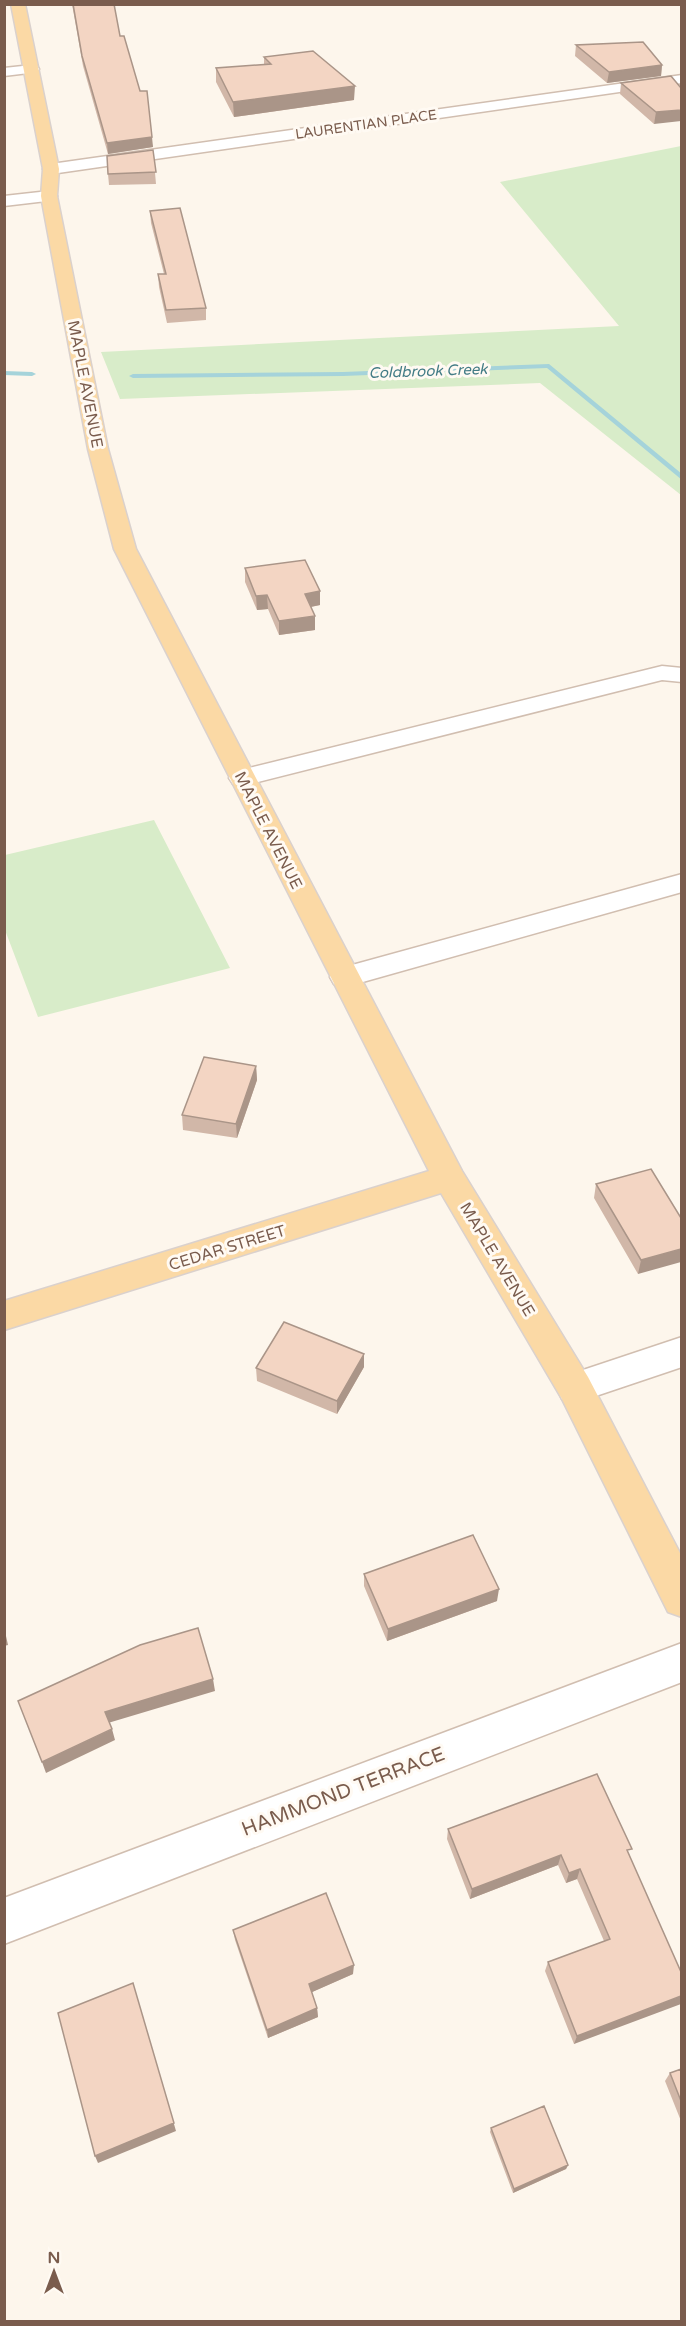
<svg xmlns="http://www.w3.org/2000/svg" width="686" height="2326" font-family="'Varela Round',sans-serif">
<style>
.green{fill:#d8ecc9}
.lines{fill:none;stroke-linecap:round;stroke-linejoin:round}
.stream{fill:#a5d3da;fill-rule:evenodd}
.minor-casing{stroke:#d1beb0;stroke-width:3}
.major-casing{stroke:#dad1cd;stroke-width:3}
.minor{fill:#fff;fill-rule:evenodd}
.major{fill:#fbd9a5;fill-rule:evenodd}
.wall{fill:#d1b7a8}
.shaded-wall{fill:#aa9588}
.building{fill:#f3d5c3;stroke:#aa9588;stroke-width:1.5}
.labels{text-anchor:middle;stroke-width:6;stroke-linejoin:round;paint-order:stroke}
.far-street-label{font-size:14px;fill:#7a5c4d;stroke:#fffaf3}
.far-water-label{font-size:15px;font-style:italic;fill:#437c86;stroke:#fffaf3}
.street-label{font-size:16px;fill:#7a5c4d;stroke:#fffaf3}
.near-street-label{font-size:20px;fill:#7a5c4d;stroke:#fffaf3}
</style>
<rect width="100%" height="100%" fill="#fdf6ec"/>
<path class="green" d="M681,146V495L540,383L120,399L101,352L619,326L500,182Z
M154,820L230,968L38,1017L5,930V855Z"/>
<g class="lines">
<path class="stream" d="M549,364L682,474V480L547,368L343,376L133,378L129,376L133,374L343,372Z
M4,371L32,372L36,374L32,376L4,375Z"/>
<g class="minor-casing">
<path id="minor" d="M32,65L37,66L39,69L37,72L4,76V68Z
M682,75V83L51,174L43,169L51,164Z
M49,191L57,196L55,200L4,206V196Z
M662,666L682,668V682L662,680L242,786L233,784L229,778L233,772Z
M682,874V892L345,987L334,984L330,977L334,970Z
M682,1337V1367L575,1403L562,1399L557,1388L562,1377Z
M682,1643V1682L4,1944V1898Z"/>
</g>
<g class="major-casing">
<path id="major" d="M11,4H25L59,169L57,196L108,449L136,549L462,1171L588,1377L682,1557V1617L668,1612L562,1399L441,1193L4,1330V1301L429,1171L114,549L88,449L41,196L43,169Z"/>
</g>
<use href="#minor" class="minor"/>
<use href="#major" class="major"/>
</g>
<path class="wall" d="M72,4H114L120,36L153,147L108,154L83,66Z
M576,45L662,65L661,76L607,83L575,56Z
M264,57L354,100L234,117L216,82V68L264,65Z
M671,76L654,124L620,94L621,83Z
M153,150L156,184L109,185L108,174Z
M150,211L206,308V320L167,323L159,287L158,274H164L151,223Z
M245,568L320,591V605L311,607L315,630L279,635L268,609L257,610L245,582Z
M256,1066L257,1080L237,1138L183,1130L182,1115Z
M596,1184L681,1218L638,1274L594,1198Z
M364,1367L337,1414L257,1381L256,1368Z
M364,1574L497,1601L387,1641L364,1586Z
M448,1829L629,1855L681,1972L574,2044L545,1971L548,1962L604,1941L577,1879L566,1883L558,1865L470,1899L447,1839Z
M233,1930L353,1974L312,1992L317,2008L318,2017L268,2038L235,1940Z
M681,2069V2121L665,2081L670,2073Z
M491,2128L568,2165L566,2169L513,2193L490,2132Z"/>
<path class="shaded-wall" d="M662,65L661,76L607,83L609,72Z
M355,86L354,100L234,117L233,102Z
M681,110V121L654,124L656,112Z
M152,137L153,147L108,154L107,143Z
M320,591V605L305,608V594Z
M267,595L268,609L257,610L256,596Z
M315,616V630L279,635V621Z
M256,1066L257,1080L237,1138L236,1124Z
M681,1249V1262L638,1274L641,1260Z
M364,1354V1367L337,1414V1401Z
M499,1589L497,1601L387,1641L388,1629Z
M4,1627L8,1645L4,1646Z
M213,1679L215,1691L108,1723L105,1712Z
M112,1729L115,1740L46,1773L42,1762Z
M561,1855L558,1865L470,1899L472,1889Z
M580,1869L577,1879L566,1883L569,1873Z
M354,1965L353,1974L310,1993L309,1984Z
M133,1983L176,2131L98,2163L95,2156Z
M681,1996V2004L574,2044L577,2036Z
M317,2008L318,2017L268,2038L267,2030Z
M568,2165L566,2169L513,2193L514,2189Z"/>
<path class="building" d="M73,4H114L120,36H124L140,91H147L152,137L107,143L82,56Z
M643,42L662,65L609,72L576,45Z
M313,51L355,86L233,102L216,68L271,64L264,57Z
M671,76L681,88V110L656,112L621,83Z
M153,150L156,172L108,174L107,156Z
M180,208L206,308L166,310L158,274H166L150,211Z
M305,560L320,591L305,594L315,616L279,621L267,595L256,596L245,568Z
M204,1057L256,1066L236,1124L182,1115Z
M651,1169L681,1218V1249L641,1260L596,1184Z
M284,1322L364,1354L337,1401L256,1368Z
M473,1535L499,1589L388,1629L364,1574Z
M198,1628L213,1679L105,1712L112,1729L42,1762L18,1701L140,1645Z
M597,1774L632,1849L627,1850L681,1972V1996L577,2036L548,1962L610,1939L580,1869L569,1873L561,1855L472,1889L448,1829Z
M326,1893L354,1965L309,1984L317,2008L267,2030L233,1930Z
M133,1983L174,2123L95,2156L58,2013Z
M681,2069V2101L670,2073Z
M544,2106L568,2165L514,2189L491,2128Z"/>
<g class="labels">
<g class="far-street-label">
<text transform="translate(366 124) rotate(-8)" y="5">LAURENTIAN PLACE</text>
</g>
<g class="far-water-label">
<text transform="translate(428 371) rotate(-2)" y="5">Coldbrook Creek</text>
</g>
<g class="street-label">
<text transform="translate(86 384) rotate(79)" y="6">MAPLE AVENUE</text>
<text transform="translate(269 830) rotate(63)" y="6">MAPLE AVENUE</text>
<text transform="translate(227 1247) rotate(-17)" y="6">CEDAR STREET</text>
<text transform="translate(498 1259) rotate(59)" y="6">MAPLE AVENUE</text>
</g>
<g class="near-street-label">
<text transform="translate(343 1791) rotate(-21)" y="7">HAMMOND TERRACE</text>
</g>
</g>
<rect width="686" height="2326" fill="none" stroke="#7a5c4d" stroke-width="12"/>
<g transform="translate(54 2272)" stroke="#fffaf3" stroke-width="4.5" paint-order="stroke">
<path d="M0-4.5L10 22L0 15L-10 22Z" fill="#7a5c4d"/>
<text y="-9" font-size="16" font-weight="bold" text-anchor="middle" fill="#7a5c4d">N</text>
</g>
</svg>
